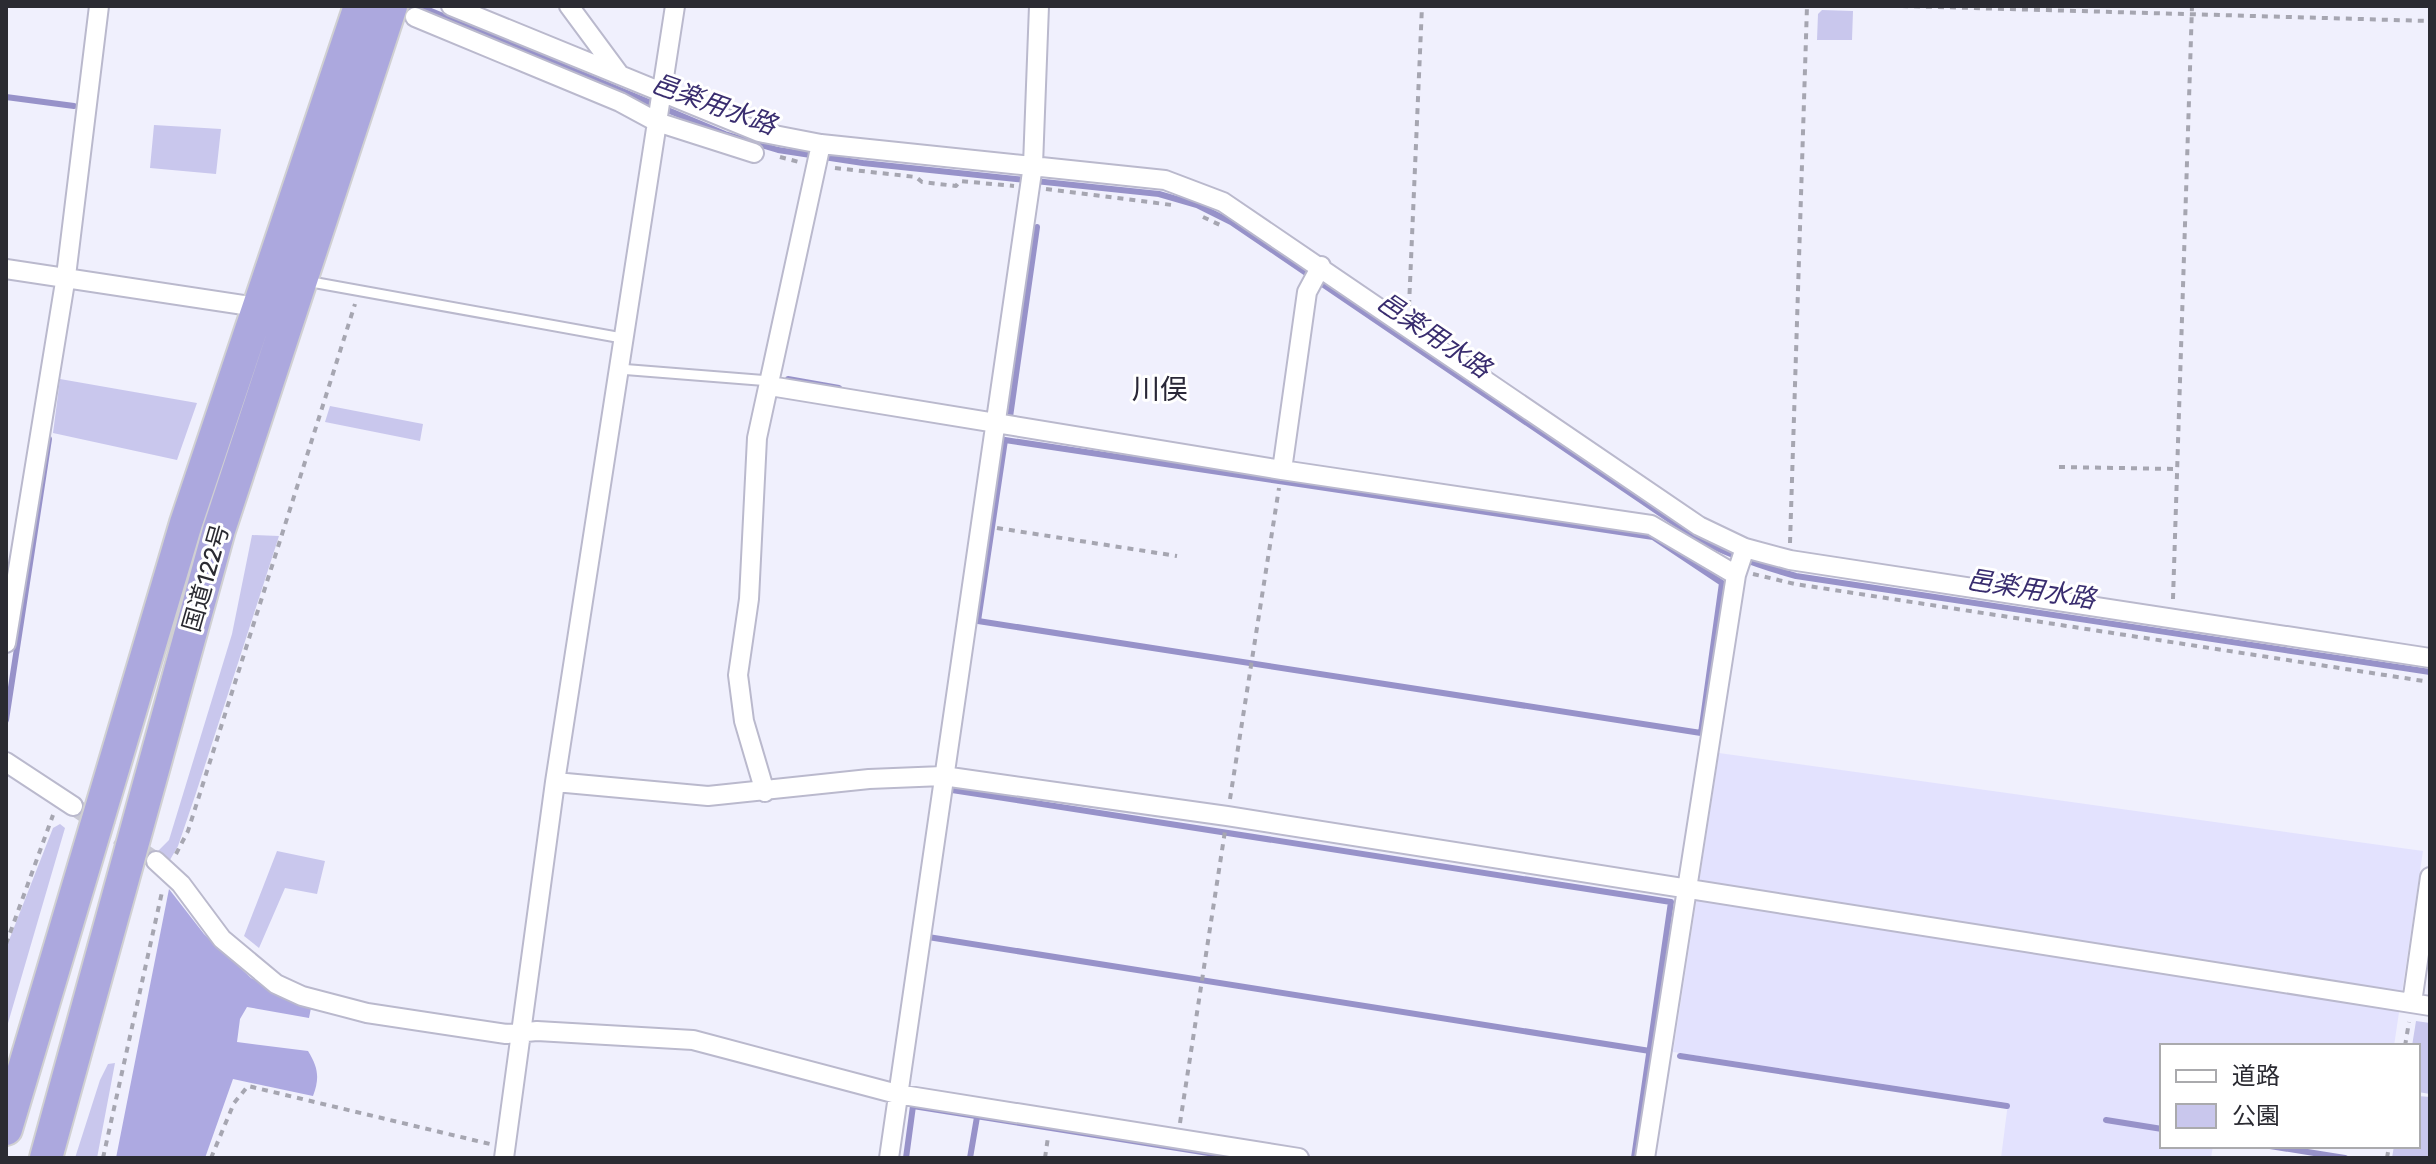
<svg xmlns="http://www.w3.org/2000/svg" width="2436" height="1164" font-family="Rubik,'Noto Sans JP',sans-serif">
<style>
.built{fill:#e3e2fe}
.green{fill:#c9c7ed}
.forest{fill:#ada9e1}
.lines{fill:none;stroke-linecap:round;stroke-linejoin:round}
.stream{stroke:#9792c9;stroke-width:6}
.minor-tunnel{stroke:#c9c9d4;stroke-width:18;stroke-dasharray:18 9;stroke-linecap:butt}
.service-casing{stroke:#bab9cd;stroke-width:13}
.minor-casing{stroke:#bab9cd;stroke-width:22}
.trunk-casing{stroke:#d0d0d2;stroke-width:36}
.path{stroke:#a6a6b1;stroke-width:4;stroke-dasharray:6 6;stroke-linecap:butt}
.service{stroke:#fff;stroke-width:9}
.minor{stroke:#fff;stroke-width:18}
.trunk{stroke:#aca8de;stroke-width:32}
.labels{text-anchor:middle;stroke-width:6;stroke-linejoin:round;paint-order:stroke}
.street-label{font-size:24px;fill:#2b2b32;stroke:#fff}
.water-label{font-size:26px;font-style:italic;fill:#392d6f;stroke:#fff}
.quarter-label{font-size:28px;fill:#292737;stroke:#fff}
</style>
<rect width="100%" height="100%" fill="#f0f0fd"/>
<path class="built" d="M1719,753L2423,851L2394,1046H2162V1146H2213L2211,1158H2001L2008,1103L1673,1052Z"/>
<path class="green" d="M1822,10L1853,11L1852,40H1817L1818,14Z
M154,125L221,129L216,174L150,168Z
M60,379L197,403L177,460L53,433Z
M330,406L423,424L420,441L325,422Z
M252,535L279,536L196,793L178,846L167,865L155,854L169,840L232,634Z
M60,824L65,828L6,1030V948L53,828Z
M277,851L325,861L317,894L285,888L259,948L244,936Z
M2416,1021L2430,1023V1094L2418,1092V1046H2412Z
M115,1063L97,1158H75L100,1080L108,1064Z
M2418,1096L2430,1097V1158H2392L2394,1146H2418Z"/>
<path class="forest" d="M169,889L204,934L251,978L311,1008L309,1018L247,1007L240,1019L237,1042L308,1051C318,1067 320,1078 313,1096L233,1079L205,1158H116Z"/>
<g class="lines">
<path class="stream" d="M419,6L725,134L778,150L863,163L1159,194L1197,205L1231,222L1695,537C1728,555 1760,566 1796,576L2430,672
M6,97L74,106
M788,379L839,388
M1010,417L1037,227
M1005,440L1653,537L1722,583L1701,733L978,621Z
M6,720L49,439
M952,790L1671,902L1634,1158
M928,937L1650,1051
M1680,1056L2007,1106
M2106,1120L2162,1129
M2270,1146L2345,1158
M906,1158L913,1106L1240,1158
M970,1158L977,1117"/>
<path class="minor-tunnel" d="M73,806L156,861"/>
<g class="service-casing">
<path id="service" d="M306,281L622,338
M619,369L771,381"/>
</g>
<g class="minor-casing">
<path id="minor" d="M451,6L759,132L821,144L1165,180L1223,202L1699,526L1745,548L1790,560L2430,658
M569,6L620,75
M415,17L620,102L657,122L754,153
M6,269L257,307
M770,386L1282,470L1651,525L1736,575
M1282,470L1307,292L1321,266
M6,643L66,276L99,6
M6,762L73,806
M555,782L708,796L869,779L943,776L1227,816L2430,1006
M765,792L744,721L738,675L749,599L757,438L821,144
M156,861L181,884L222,939L276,984L302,996L367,1013L506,1034L537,1031L693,1040L897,1094L1299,1158
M2412,1003L2430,877
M504,1158L555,782L675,6
M889,1158L1033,165L1039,6
M1645,1158L1736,575L1745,548"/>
</g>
<g class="trunk-casing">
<path id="trunk" d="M6,1129L186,523L360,6
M46,1158L219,530L391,6"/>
</g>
<path class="path" d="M1902,6L2430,21
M780,157L799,162
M835,168L916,177L922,182L956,186L960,181L1014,186
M1046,189L1172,205
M1203,217L1220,225
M1409,306L1422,6
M2059,467L2177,469
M997,528L1177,556
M1790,543L1807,6
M1753,574L1795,584L2430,682
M2173,599L2192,6
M1230,799L1279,488
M176,854L188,831L355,304
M6,944L53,815
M2405,1046L2409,1022
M1180,1123L1225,831
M103,1158L162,892
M211,1158L234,1103L248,1086L490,1144
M1045,1158L1048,1137
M2387,1158L2389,1146"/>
<use href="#service" class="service"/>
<use href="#minor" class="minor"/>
<use href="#trunk" class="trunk"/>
</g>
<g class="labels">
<g class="street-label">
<text transform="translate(206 578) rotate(-74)" y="8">国道122号</text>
</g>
<g class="water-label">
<text transform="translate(714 104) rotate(20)" y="9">邑楽用水路</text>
<text transform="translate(1434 335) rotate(34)" y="9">邑楽用水路</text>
<text transform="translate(2031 589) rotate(9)" y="9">邑楽用水路</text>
</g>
<g class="quarter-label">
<text x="1160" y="399">川俣</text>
</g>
</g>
<rect width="2436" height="1164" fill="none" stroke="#2b2b32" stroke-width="16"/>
<rect x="2160" y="1044" width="260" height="104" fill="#ffffff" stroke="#aaaaad" stroke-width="2"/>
<rect x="2176" y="1070" width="40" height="12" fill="#ffffff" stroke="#aaaaad" stroke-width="2"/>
<text x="2232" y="1084" font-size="24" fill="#2b2b32">道路</text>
<rect x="2176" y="1104" width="40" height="24" fill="#c9c7ed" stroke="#aaaaad" stroke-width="2"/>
<text x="2232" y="1124" font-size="24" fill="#2b2b32">公園</text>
</svg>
